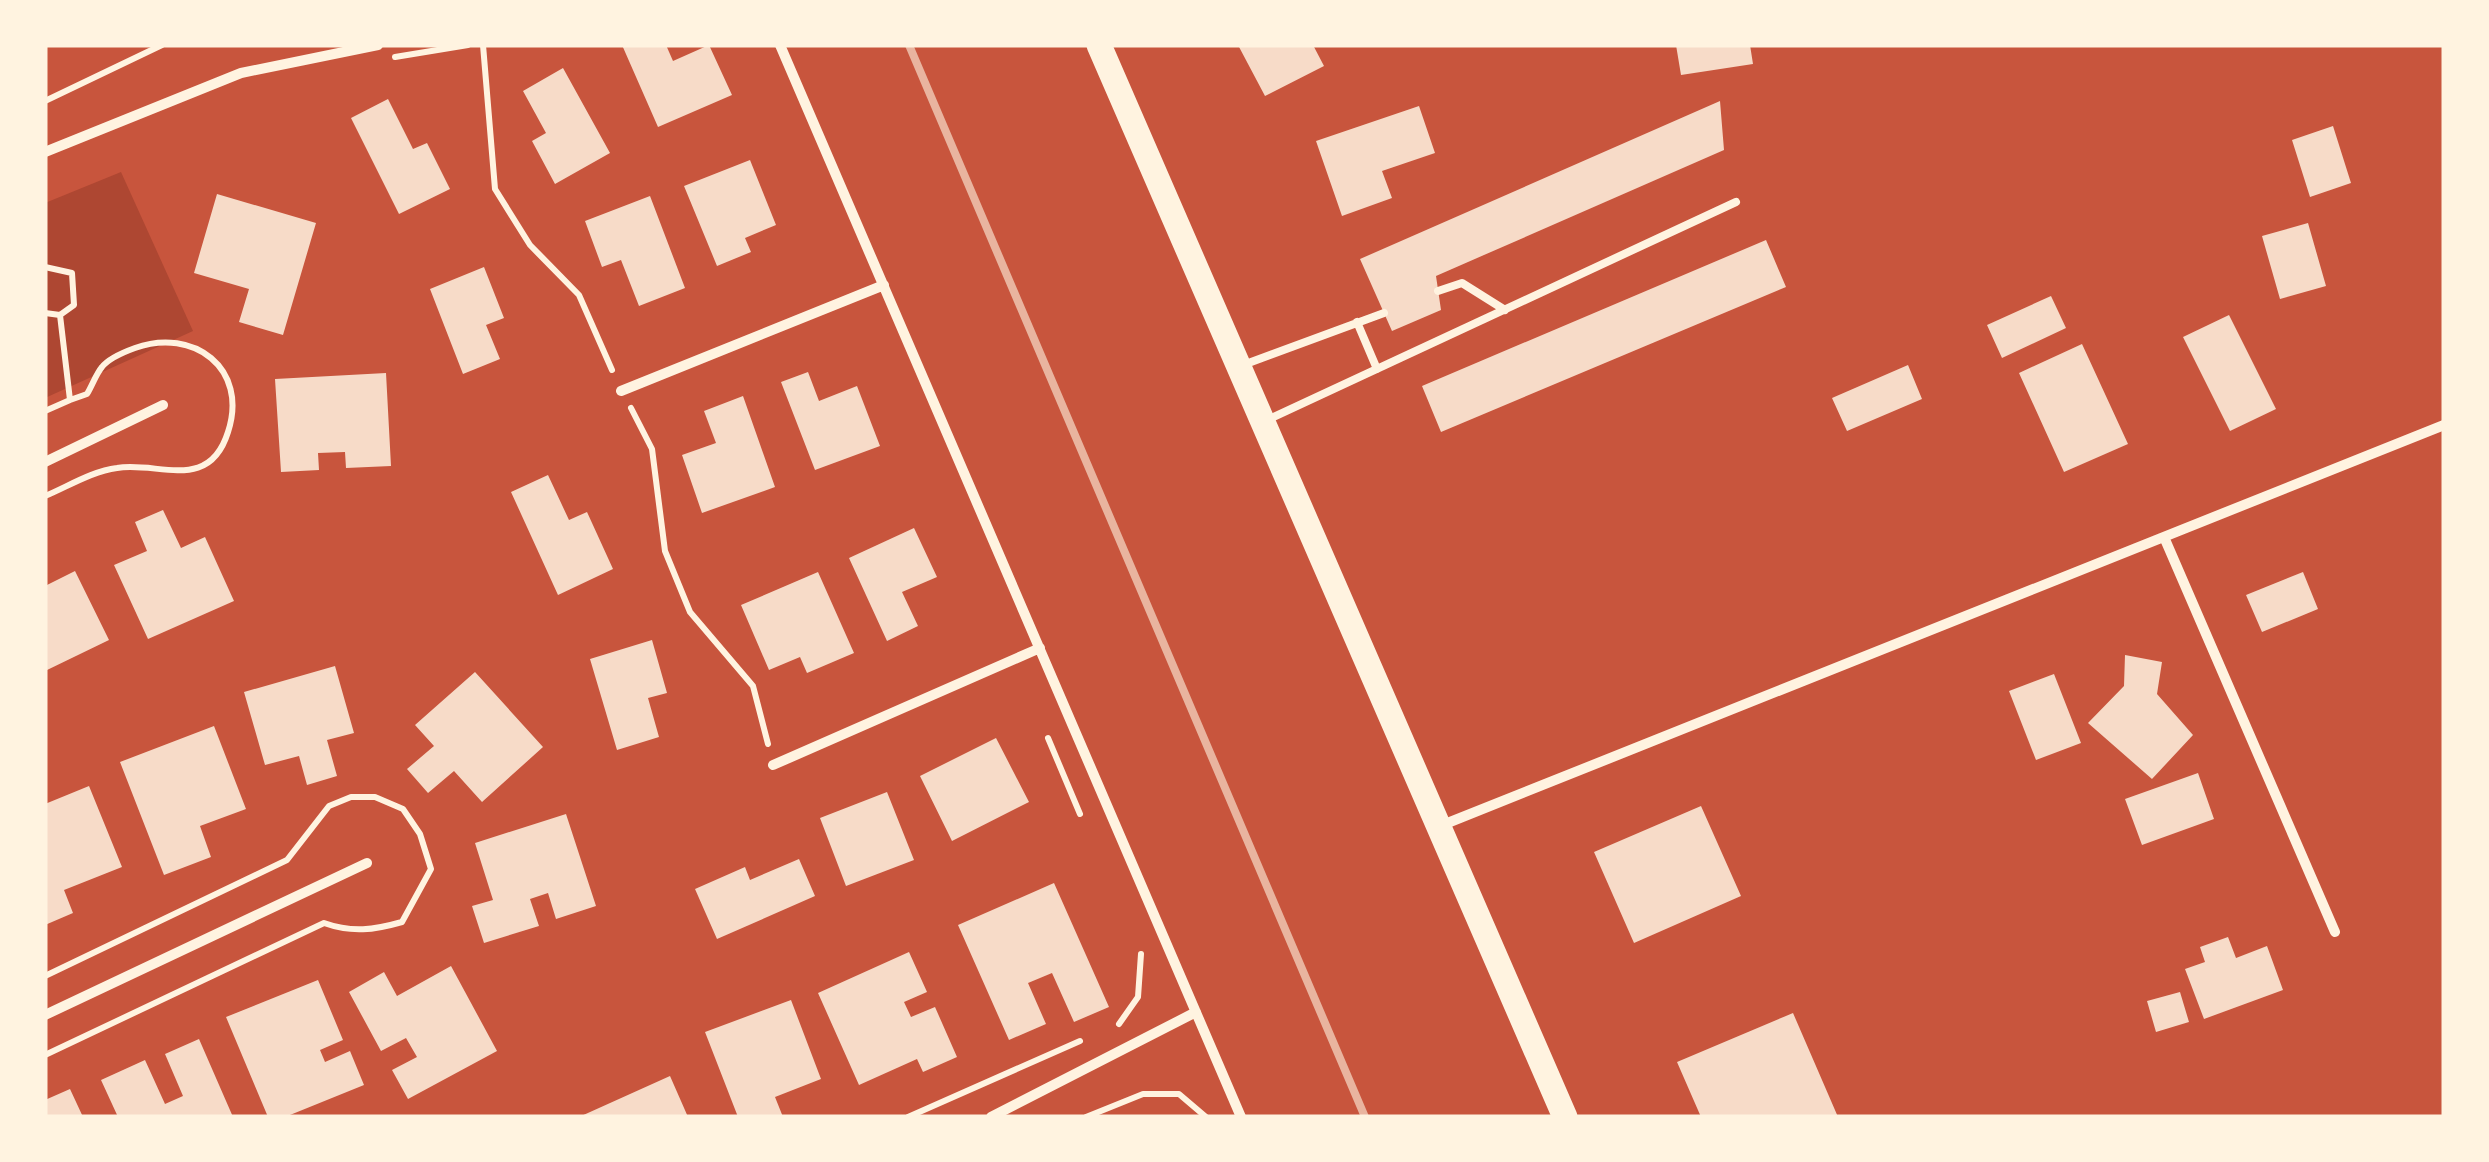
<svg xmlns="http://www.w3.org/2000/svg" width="2489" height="1162" font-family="'Playfair Display',serif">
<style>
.green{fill:#ae4732}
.building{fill:#f7dbc8}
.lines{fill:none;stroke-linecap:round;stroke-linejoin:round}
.path{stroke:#fff3e0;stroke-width:6}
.service{stroke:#fff3e0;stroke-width:8}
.minor{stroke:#fff3e0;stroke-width:10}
.primary{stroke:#fff3e0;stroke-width:25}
.rail{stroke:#e9b49f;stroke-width:8}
</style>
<rect width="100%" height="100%" fill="#c8553d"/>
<path class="green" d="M121,172L193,331L45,398V203Z"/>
<path class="building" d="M622,45H666L673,61L709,45L732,95L658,127Z
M1238,45H1313L1324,66L1265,96Z
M1676,45H1750L1753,64L1681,75Z
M563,68L610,153L555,184L532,141L546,133L523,91Z
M388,99L413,149L427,143L450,189L399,214L351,118Z
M1720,101L1724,150L1436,276L1441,310L1392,331L1360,259Z
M1419,106L1435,153L1382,171L1392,198L1342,216L1316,141Z
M2333,126L2351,183L2310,197L2292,140Z
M750,160L776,225L745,238L751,252L717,266L684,186Z
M217,194L316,223L283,335L239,322L249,289L194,273Z
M650,196L685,288L639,306L621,260L602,267L585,221Z
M2308,223L2326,286L2280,299L2262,236Z
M1766,240L1786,287L1441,432L1422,386Z
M484,267L504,318L486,325L500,359L463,374L430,289Z
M2051,296L2066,328L2002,358L1987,325Z
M2229,315L2276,409L2230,431L2183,337Z
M2082,344L2128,444L2064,472L2019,373Z
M1908,365L1922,399L1847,431L1832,398Z
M808,372L819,401L857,386L880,446L815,470L781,382Z
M386,373L391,466L346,468L345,452L318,453L319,470L281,472L275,379Z
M743,396L775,487L702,513L682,455L716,443L704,411Z
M548,475L569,520L587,512L613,569L558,595L511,492Z
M163,510L181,548L205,537L234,601L148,639L114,565L147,551L135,522Z
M914,528L937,577L902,592L918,626L887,641L849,558Z
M75,571L109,640L45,671V586Z
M818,572L854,653L807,673L800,657L769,670L741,605Z
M2303,572L2318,609L2262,632L2246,595Z
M652,640L667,693L648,698L659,737L617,750L590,659Z
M2125,655L2162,662L2157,694L2193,735L2152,779L2088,723L2124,686Z
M335,666L354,733L327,740L337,776L307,785L299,756L265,765L244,692Z
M475,672L543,747L482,802L454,771L428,793L407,769L434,746L415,725Z
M2054,674L2081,743L2036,760L2009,691Z
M214,726L246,809L200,826L211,857L164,875L120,762Z
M996,738L1029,802L952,841L920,776Z
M2198,773L2214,819L2142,845L2125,799Z
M89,786L122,867L64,890L73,913L45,925V804Z
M887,792L914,860L846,886L820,818Z
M1701,806L1741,896L1634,943L1594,852Z
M566,814L596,906L556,919L548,893L530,899L539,926L484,943L472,906L493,900L475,843Z
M799,859L815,896L717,939L695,889L745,867L750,880Z
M1054,883L1109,1007L1074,1022L1052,973L1028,983L1046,1024L1009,1040L958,925Z
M2228,937L2236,958L2267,946L2283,990L2204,1019L2185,969L2205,962L2200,947Z
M909,952L927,992L904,1002L911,1017L935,1007L957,1057L923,1072L917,1059L859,1085L818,993Z
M451,966L497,1051L408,1099L392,1070L417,1057L406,1038L381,1051L349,992L384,972L397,996Z
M318,980L343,1040L320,1050L325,1062L350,1051L364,1085L285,1117H268L226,1017Z
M2180,992L2189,1022L2156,1032L2147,1001Z
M791,1000L821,1079L775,1097L783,1117H738L705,1032Z
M1793,1013L1838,1117H1701L1677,1062Z
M199,1039L233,1117H118L101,1080L145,1060L165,1104L183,1096L165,1054Z
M670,1076L688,1117H579Z
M70,1089L83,1117H45V1100Z"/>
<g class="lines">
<path class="path" d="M483,45L495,189L530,245L579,295L612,370
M395,57L468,45
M45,101L162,45
M45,267L72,273L74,305L60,315
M45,313L60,315L70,400L45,411
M631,408L652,449L665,551L690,612L753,686L768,744
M45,496C67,487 92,471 117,468C158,461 209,493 228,432C249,368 193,327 135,348C124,352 109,358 102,367C96,374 92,386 87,394L70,400
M1048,738L1080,814
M45,976L287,860L329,806L351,797H375L403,809L420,834L431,869L402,922C374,930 352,933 324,923L45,1055
M1119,1024L1138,997L1141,954
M908,1117L1080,1041
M1086,1117L1143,1094H1179L1206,1117"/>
<path class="service" d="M1438,291L1462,283L1505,310
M1357,322L1377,369
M1243,365L1384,313
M1267,420L1736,202"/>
<path class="minor" d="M780,45L1241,1117
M45,152L241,73L378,45
M621,391L884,285
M45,462L163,405
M2164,537L2335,932
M773,765L1040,648
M1440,826L2444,425
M45,1015L367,863
M991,1117L1196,1012"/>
<path class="primary" d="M1099,45L1565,1117"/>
<path class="rail" d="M909,45L1365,1117"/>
</g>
<rect width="2489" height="1162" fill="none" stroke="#fff3e0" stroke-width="95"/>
</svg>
